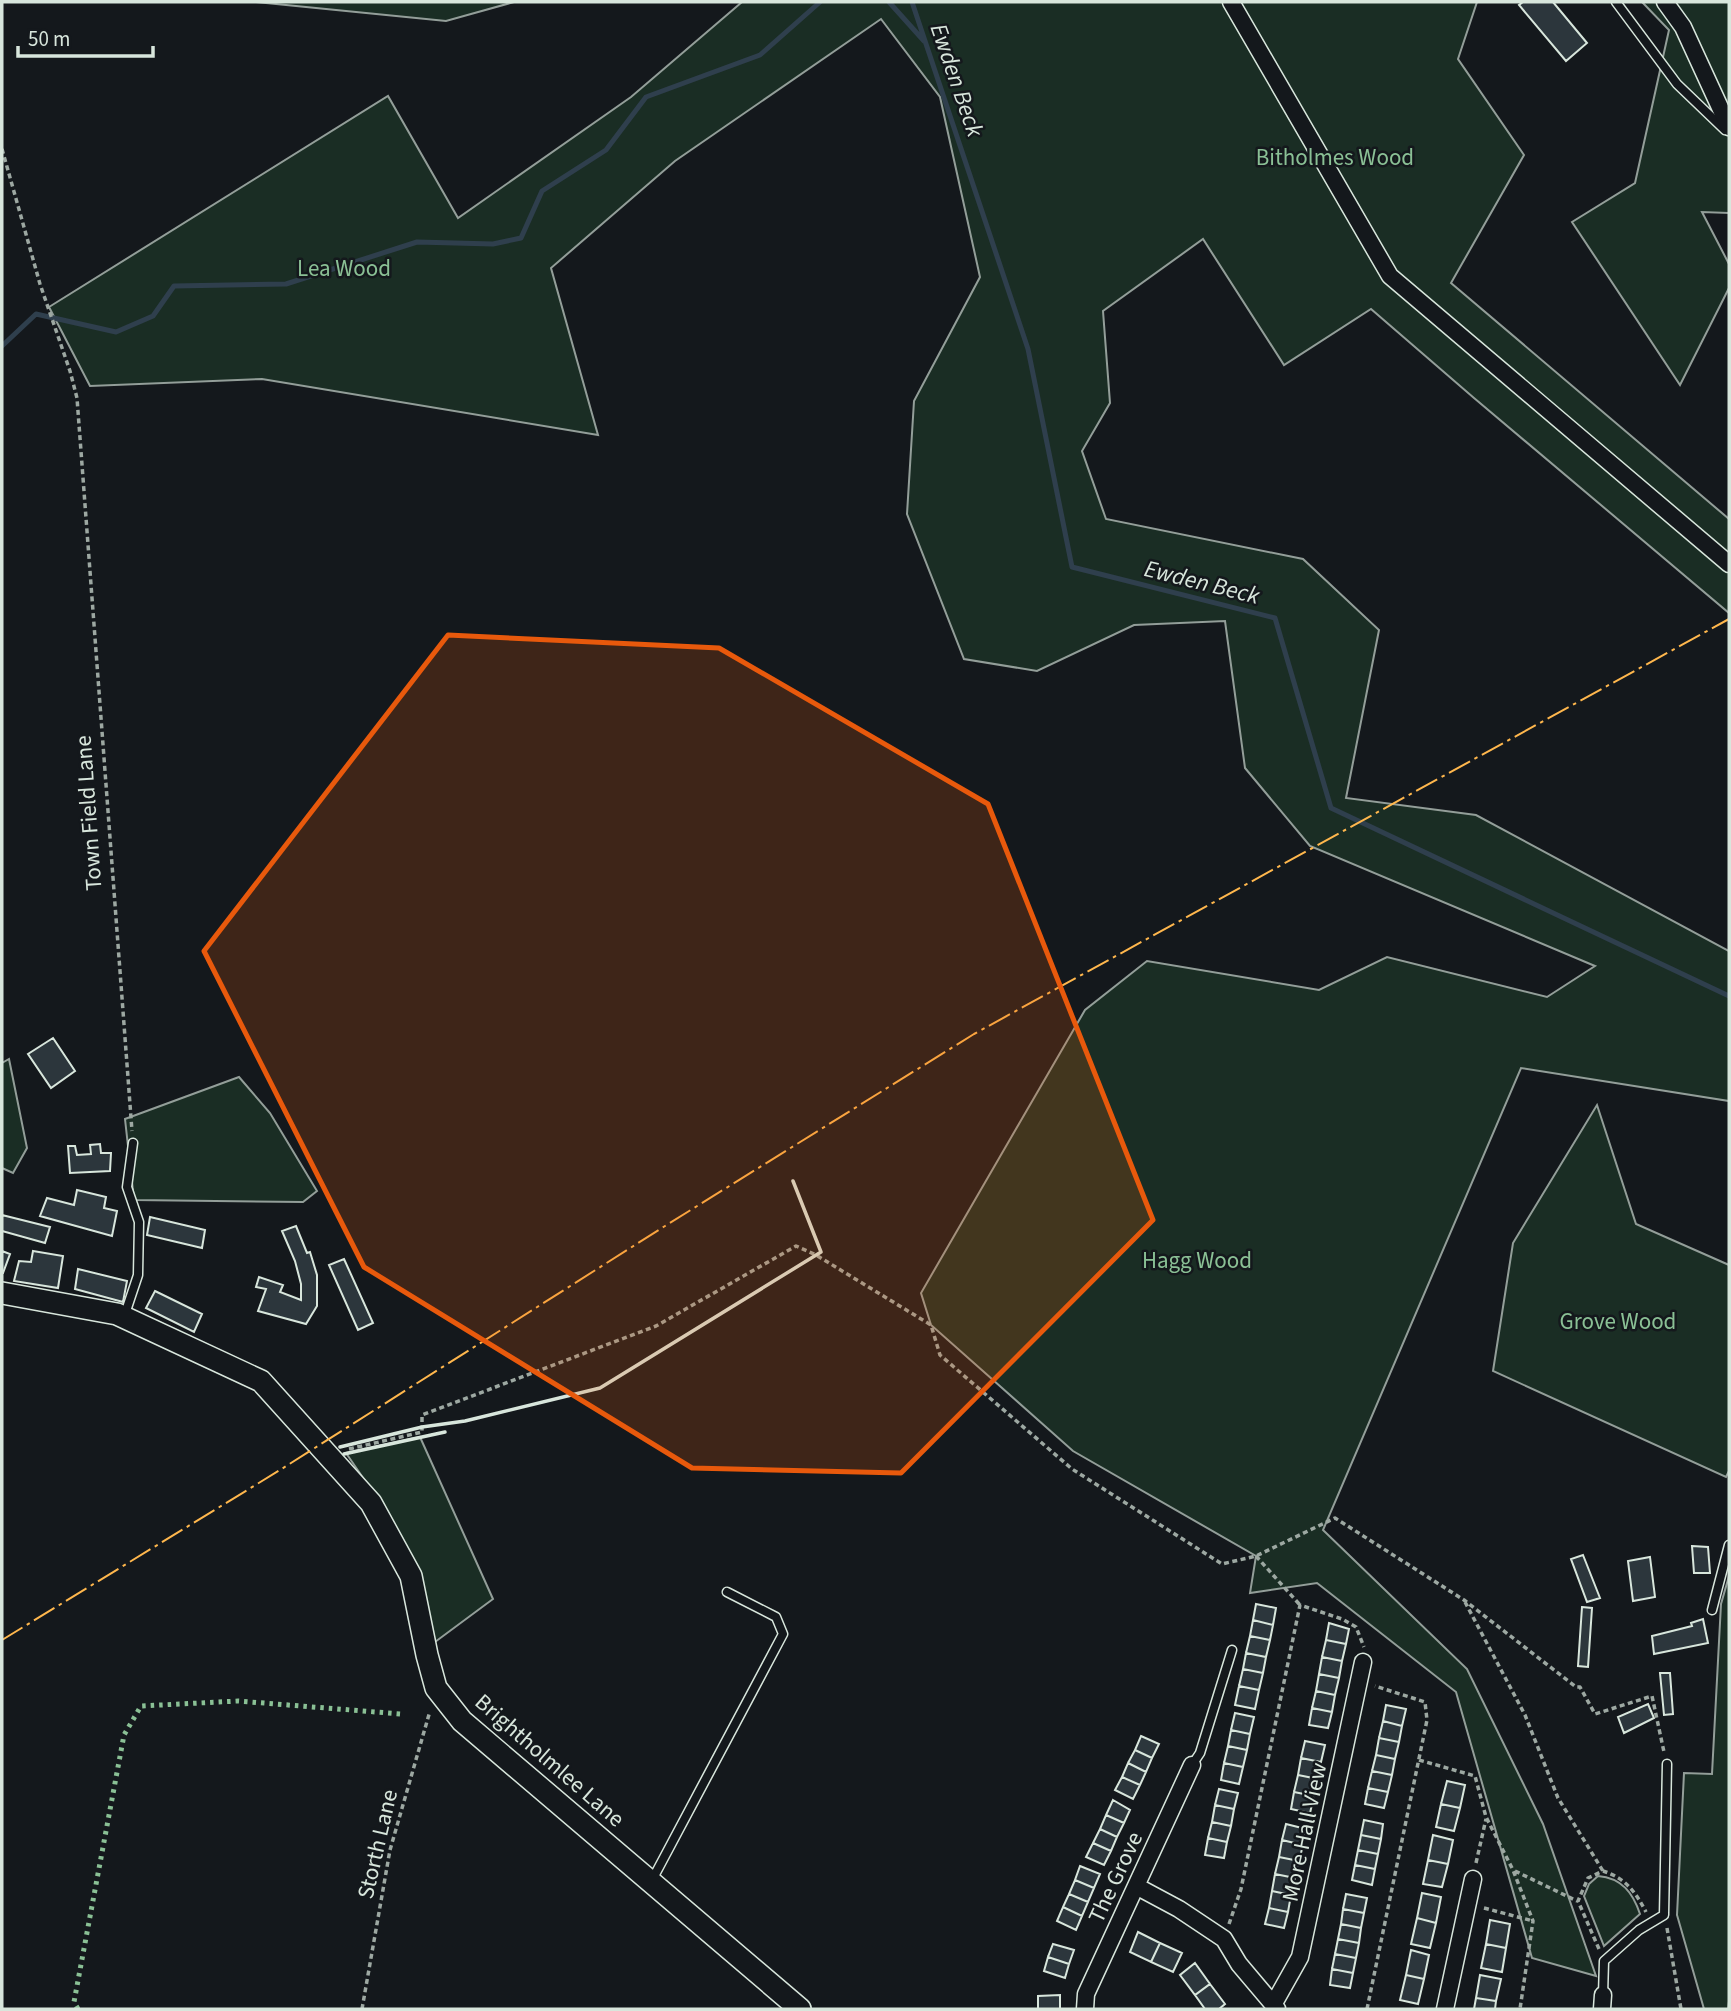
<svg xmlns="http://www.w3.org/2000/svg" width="1731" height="2011" font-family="'Source Sans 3',sans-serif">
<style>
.green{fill:#1a2d24;stroke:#939e99;stroke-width:2}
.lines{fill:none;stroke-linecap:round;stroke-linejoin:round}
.stream{stroke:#2f3f4d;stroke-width:5}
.building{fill:#2c363c;stroke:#d8e6dc;stroke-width:2}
.service-casing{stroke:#d8e6dc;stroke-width:11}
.minor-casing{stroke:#d8e6dc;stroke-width:19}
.tertiary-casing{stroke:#d8e6dc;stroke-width:24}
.path{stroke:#9da8a2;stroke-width:3.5;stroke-dasharray:5 3.5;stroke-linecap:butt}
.service{stroke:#14181c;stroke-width:8}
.minor{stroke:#14181c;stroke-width:16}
.tertiary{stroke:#14181c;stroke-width:21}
.hedge{stroke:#8ac095;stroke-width:5;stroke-dasharray:3.5 5;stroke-linecap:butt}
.wall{stroke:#d8e6dc;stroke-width:3.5}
.power{stroke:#ffb74d;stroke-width:2;stroke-dasharray:24 5 3.5 5;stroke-linecap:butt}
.marked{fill:#e8590c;fill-opacity:0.2;stroke:#e8590c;stroke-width:5;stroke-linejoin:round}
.labels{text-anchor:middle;stroke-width:5;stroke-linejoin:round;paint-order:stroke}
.park-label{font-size:23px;fill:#8ac095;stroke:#14181c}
.street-label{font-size:23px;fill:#d8e6dc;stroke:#14181c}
.water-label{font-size:24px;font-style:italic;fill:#d8e6dc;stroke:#14181c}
</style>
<rect width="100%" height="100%" fill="#14181c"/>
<path class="green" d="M256,2H514L446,21Z
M742,2H1477L1458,59L1524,155L1451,283L1729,519V613L1474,398L1371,309L1284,365L1203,239L1103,311L1110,403L1082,451L1106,519L1303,559L1379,630L1346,798L1476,815L1729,951V1101L1521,1068L1323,1530L1467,1669L1543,1824L1596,1976L1532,1958L1456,1692L1317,1583L1250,1593L1256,1556L1073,1451L931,1325L921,1293L1085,1010L1147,961L1319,990L1387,957L1547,997L1595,966L1310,846L1245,768L1225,621L1134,625L1037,671L964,659L907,514L914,401L980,277L940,97L881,19L675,161L551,268L598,435L262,379L90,386L49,307L388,96L458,218L631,97Z
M1642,2H1729V213L1702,212L1729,264V288L1680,385L1572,222L1635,183L1669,30Z
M9,1059L27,1148L13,1173L2,1168V1063Z
M239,1077L270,1113L317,1191L303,1202L134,1200L125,1119Z
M1597,1105L1636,1224L1729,1265V1471L1726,1477L1493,1371L1513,1243Z
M420,1437L493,1599L435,1642L383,1507L346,1453Z
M1729,1576V2001L1728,2009H1704L1677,1915L1684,1773L1712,1774L1721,1604Z
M1598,1876C1622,1878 1633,1893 1640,1914L1604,1946L1584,1896L1589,1884Z"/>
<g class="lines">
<path class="stream" d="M889,2L924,41
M912,2L1028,349L1072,567L1275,618L1331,808L1729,996
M2,346L36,314L116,332L153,316L174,286L286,284L417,242L493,244L521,238L542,191L606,150L646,97L760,55L820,2"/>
</g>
<path class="building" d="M1523,2H1553L1587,43L1566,61L1519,5Z
M53,1038L75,1071L51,1088L28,1054Z
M100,1144L101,1153H111L110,1171L70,1173L68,1146H75L77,1155L91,1154L90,1145Z
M77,1190L106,1197L104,1208L117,1211L112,1236L40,1216L47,1198L74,1205Z
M2,1215L50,1227L45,1243L2,1231Z
M150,1217L205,1230L202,1248L147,1235Z
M296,1226L307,1253L310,1252L317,1275V1306L306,1324L258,1311L266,1289L256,1287L259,1277L283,1285L280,1292L301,1300V1284L295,1261L282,1231Z
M2,1251L10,1254L3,1273H2Z
M33,1251L63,1256L58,1288L14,1281L19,1261L31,1262Z
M344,1259L373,1323L358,1330L329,1265Z
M78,1269L127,1281L123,1302L75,1289Z
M155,1291L202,1314L194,1332L146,1308Z
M1692,1546L1708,1547L1710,1573H1694Z
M1583,1555L1600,1598L1587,1602L1571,1559Z
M1650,1557L1655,1597L1633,1601L1628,1561Z
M1256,1604L1276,1608L1273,1625L1253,1620Z
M1582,1607L1592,1608L1588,1667L1578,1666Z
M1703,1619L1708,1643L1654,1654L1652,1636L1692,1626L1691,1623Z
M1253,1620L1273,1625L1270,1640L1250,1636Z
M1329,1623L1349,1629L1346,1644L1326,1640Z
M1250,1636L1270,1640L1266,1657L1246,1653Z
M1326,1640L1346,1644L1342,1661L1322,1657Z
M1246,1653L1266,1657L1263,1673L1243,1669Z
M1322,1657L1342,1661L1339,1678L1319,1674Z
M1243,1669L1263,1673L1259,1690L1239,1686Z
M1660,1673H1670L1673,1714L1664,1715Z
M1319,1674L1339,1678L1335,1695L1316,1691Z
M1239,1686L1259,1690L1255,1709L1235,1705Z
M1316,1691L1335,1695L1332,1712L1312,1708Z
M1648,1704L1654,1718L1624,1733L1618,1717Z
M1386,1705L1406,1709L1402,1726L1383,1721Z
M1312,1708L1332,1712L1328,1728L1309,1725Z
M1235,1713L1254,1717L1250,1734L1231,1730Z
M1383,1721L1402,1726L1399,1742L1379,1738Z
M1231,1730L1250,1734L1247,1750L1228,1746Z
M1141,1736L1159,1744L1152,1758L1135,1750Z
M1379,1738L1399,1742L1395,1759L1376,1755Z
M1305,1741L1325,1745L1321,1762L1301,1758Z
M1228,1746L1247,1750L1243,1767L1224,1763Z
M1135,1750L1152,1758L1146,1772L1128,1763Z
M1376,1755L1395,1759L1392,1775L1372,1771Z
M1301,1758L1321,1762L1318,1779L1298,1775Z
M1128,1763L1146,1772L1140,1785L1122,1777Z
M1224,1763L1243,1767L1239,1784L1221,1780Z
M1372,1771L1392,1775L1388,1792L1368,1788Z
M1298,1775L1318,1779L1314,1796L1294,1792Z
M1122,1777L1140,1785L1133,1799L1115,1790Z
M1447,1781L1465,1785L1460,1808L1441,1804Z
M1368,1788L1388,1792L1384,1808L1365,1804Z
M1219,1789L1238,1793L1234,1809L1215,1805Z
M1294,1792L1314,1796L1310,1813L1291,1809Z
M1113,1800L1130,1810L1124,1823L1106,1815Z
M1441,1804L1460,1808L1454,1831L1436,1827Z
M1215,1805L1234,1809L1231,1826L1212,1822Z
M1106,1815L1124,1823L1117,1837L1100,1829Z
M1364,1820L1383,1824L1381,1839L1361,1835Z
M1212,1822L1231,1826L1227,1842L1208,1838Z
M1286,1824L1306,1829L1303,1845L1282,1840Z
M1100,1829L1117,1837L1111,1851L1093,1843Z
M1361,1835L1381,1839L1378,1854L1358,1850Z
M1433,1835L1453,1840L1448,1864L1428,1860Z
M1208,1838L1227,1842L1224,1858L1205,1855Z
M1282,1840L1303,1845L1299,1861L1279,1857Z
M1093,1843L1111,1851L1104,1865L1086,1857Z
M1358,1850L1378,1854L1375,1869L1355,1865Z
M1279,1857L1299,1861L1295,1878L1275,1874Z
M1428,1860L1448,1864L1442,1887L1423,1884Z
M1355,1865L1375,1869L1372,1885L1352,1880Z
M1080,1866L1100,1874L1094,1888L1075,1880Z
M1275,1874L1295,1878L1291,1895L1272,1891Z
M1075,1880L1094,1888L1088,1902L1069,1894Z
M1272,1891L1291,1895L1288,1912L1269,1908Z
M1422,1893L1441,1897L1436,1923L1417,1918Z
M1069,1894L1088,1902L1082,1916L1063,1907Z
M1346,1894L1367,1898L1364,1913L1343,1909Z
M1063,1907L1082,1916L1076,1930L1057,1921Z
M1269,1908L1288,1912L1284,1928L1265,1924Z
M1343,1909L1364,1913L1361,1928L1341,1924Z
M1417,1918L1436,1923L1430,1948L1411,1944Z
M1490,1920L1510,1924L1506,1948L1486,1944Z
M1341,1924L1361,1928L1359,1943L1338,1939Z
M1138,1932L1160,1943L1151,1962L1130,1952Z
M1338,1939L1359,1943L1356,1958L1335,1954Z
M1160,1943L1182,1953L1173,1972L1151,1962Z
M1053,1944L1074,1950L1069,1964L1048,1957Z
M1486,1944L1506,1948L1502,1972L1481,1968Z
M1411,1950L1429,1955L1424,1979L1406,1975Z
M1335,1954L1356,1958L1353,1973L1332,1969Z
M1048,1957L1069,1964L1065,1978L1044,1971Z
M1195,1963L1210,1984L1195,1995L1180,1975Z
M1332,1969L1353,1973L1350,1988L1330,1985Z
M1406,1975L1424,1979L1418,2004L1400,2000Z
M1480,1975L1501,1979L1496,2001L1476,1998Z
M1210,1984L1225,2004L1219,2009H1205L1195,1995Z
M1060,1995V2009H1038V1996Z
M1476,1998L1496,2001L1495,2009H1474Z"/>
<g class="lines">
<g class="service-casing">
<path id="service" d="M1616,2L1677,84L1725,130
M124,1317L138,1275L139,1222L127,1187L133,1143
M1712,1610L1729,1545
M1192,1765L1200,1753L1232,1650
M651,1882L783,1634L776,1617L727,1592
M1603,1995L1604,1961L1639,1930L1664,1915L1667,1764"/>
</g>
<g class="minor-casing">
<path id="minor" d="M1231,2L1390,276L1729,564
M1665,2L1683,27L1729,127
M1136,1886L1179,1909L1224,1939L1239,1964L1277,2009
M1273,2005L1300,1957L1363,1662
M1085,2009L1086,1994L1192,1765
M1445,2009L1473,1879
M1602,2009L1603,1995"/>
</g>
<g class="tertiary-casing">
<path id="tertiary" d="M2,1293L117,1314L261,1381L371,1503L411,1576L427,1655L436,1688L462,1721L800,2009"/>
</g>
<path class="path" d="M2,149L40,284L70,371L77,398L132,1131
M349,1449L422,1432V1415L656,1326L796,1246L816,1255L931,1325L940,1355L1072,1469L1222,1564L1256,1556L1335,1518L1464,1600L1576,1687H1580L1595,1714L1652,1696L1664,1752
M1256,1556L1300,1605
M1465,1602L1525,1715L1558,1798L1603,1871
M1419,1760L1475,1776L1486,1817L1513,1870L1533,1921L1520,2009
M1476,1863L1486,1819
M1515,1871L1577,1901
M1484,1908L1533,1921
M1229,1924L1241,1889L1300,1605L1342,1619L1356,1627L1364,1647
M1667,1928L1681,2009
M1599,1949L1578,1901L1588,1878L1603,1871C1625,1878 1635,1891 1646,1912
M362,2009L390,1850L430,1711
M1367,2009L1427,1720L1425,1702L1375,1686"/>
<use href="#service" class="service"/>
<use href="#minor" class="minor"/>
<use href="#tertiary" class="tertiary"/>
<path class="hedge" d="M78,2009L74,2002L124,1735L141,1706L238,1701L401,1714"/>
<path class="wall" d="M340,1447L422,1427L465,1421L600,1388L821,1252L793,1181
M344,1454L445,1432"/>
<path class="power" d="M2,1640L280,1470L665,1226L974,1034L1729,619"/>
</g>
<path class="marked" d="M448,635L719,648L988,804L1153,1220L901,1473L692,1468L364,1267L204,951Z"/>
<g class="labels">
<g class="park-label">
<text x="1335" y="165">Bitholmes Wood</text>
<text x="344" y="276">Lea Wood</text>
<text x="1197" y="1268">Hagg Wood</text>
<text x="1618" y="1329">Grove Wood</text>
</g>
<g class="street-label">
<text transform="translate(88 813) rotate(-94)" y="8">Town Field Lane</text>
<text transform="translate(550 1760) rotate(41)" y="8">Brightholmlee Lane</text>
<text transform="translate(1304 1832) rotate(-78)" y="8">More Hall View</text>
<text transform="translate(377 1844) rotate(-77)" y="8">Storth Lane</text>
<text transform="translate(1115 1877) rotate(-65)" y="8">The Grove</text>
</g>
<g class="water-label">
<text transform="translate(957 80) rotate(71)" y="8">Ewden Beck</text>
<text transform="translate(1202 582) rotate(14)" y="8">Ewden Beck</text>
</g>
</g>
<rect width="1731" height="2011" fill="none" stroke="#d8e6dc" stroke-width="7"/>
<path d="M18 46v10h135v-10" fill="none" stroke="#d8e6dc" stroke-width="3.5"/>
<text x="28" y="46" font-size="21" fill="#d8e6dc" stroke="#14181c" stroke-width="5" paint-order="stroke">50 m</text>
</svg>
